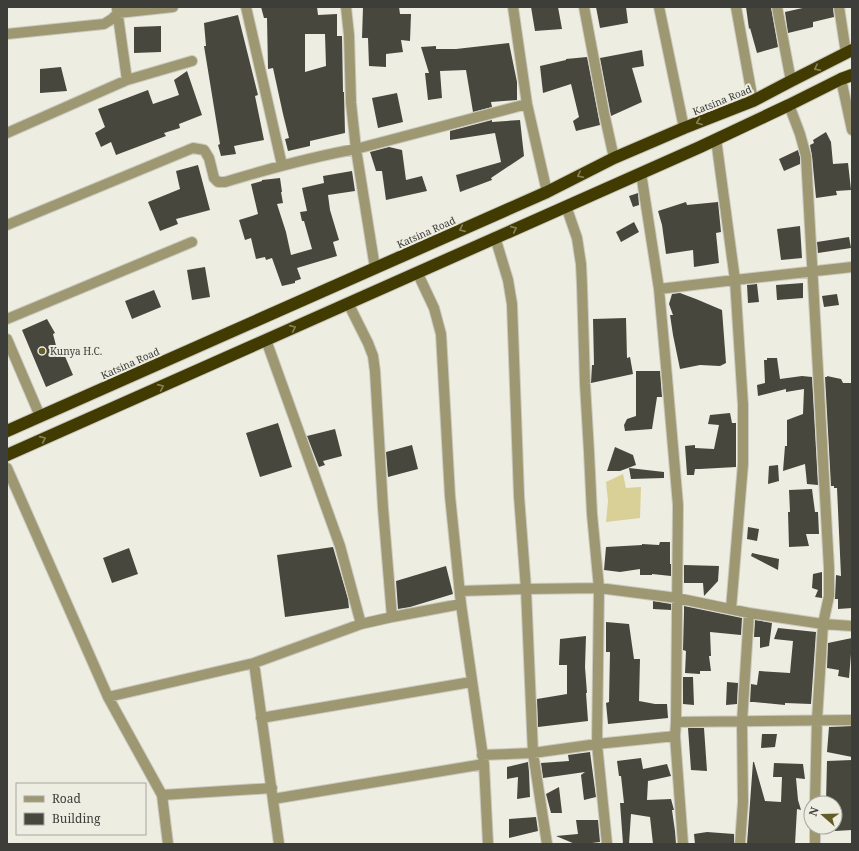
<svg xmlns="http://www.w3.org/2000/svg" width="859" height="851" font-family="'Noto Serif',serif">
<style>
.green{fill:#d8d096}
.building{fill:#48473e;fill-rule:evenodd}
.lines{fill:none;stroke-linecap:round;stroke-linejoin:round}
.minor-casing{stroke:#cbcac0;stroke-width:12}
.highway-casing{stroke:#cbcac0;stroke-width:14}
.minor{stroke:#9d9872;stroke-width:10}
.highway{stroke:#423b01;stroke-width:12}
.oneway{stroke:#87825b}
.poi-dot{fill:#645d29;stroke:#eeede2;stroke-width:1.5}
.labels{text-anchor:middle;stroke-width:4;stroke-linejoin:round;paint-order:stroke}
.street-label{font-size:10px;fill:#3d3d39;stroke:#eeede2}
.poi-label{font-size:10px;fill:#3d3d39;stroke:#eeede2;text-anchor:start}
</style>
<rect width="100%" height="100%" fill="#eeede2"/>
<path class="green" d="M623,474L626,488L641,487L640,518L606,522L608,501L606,482Z"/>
<path class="building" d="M261,7H317L318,15L337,14V36H342L343,92H344L345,133L310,141V146L288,151L285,139L289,138L283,114L273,68L268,69L267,18H264ZM305,34H325L326,66L305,72Z
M363,7H399L400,14H411L410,41L401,40L403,52L386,54V67L369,66L368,38H362Z
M531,7H558L562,29L535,31Z
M596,7H626L628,23L600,28Z
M746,7H771L778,47L757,53L750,28L749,29Z
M807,7H833L834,17L813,22V27L788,33L785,12Z
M238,15L258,95L255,96L264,140L234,146L236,154L221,156L218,145L220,144L204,46H206L204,23Z
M161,26V52L134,53V27Z
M509,43L517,82V100L491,102L492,107L473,112L466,70L440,71L442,98L428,100L425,73H429L421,47L436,46V49H456Z
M642,50L644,66L632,68L642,102L611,116L600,58Z
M587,57L600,125L576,131L573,121L579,117L571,84L543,93L540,66L566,60V59Z
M61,67L67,91L40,93V69Z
M187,71L202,115L179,124L180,128L164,133L166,136L116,155L111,142L101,147L95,133L105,127L98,109L148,90L153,104L179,95L174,80Z
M397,93L403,122L378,128L372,98Z
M492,120V122L520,120L524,156L491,178L492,180L460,192L456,175L501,162L495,133L450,140V131Z
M826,132L831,142L833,164L848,163L851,190L836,191L837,195L816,198L812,156L810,145L814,143L813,140Z
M389,147L402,150L406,180L422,176L427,191L386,200L382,171H376L370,152Z
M798,150L800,157V164L784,171L779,159Z
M198,165L210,210L176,219L178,224L160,231L148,202L180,189L176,171Z
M352,171L355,191L328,195L330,210L339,240L333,242L337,256L297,268L301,279L295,281V283L282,286L272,258L266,260L265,257L256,259L251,238L245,240L239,220L258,214L251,184L262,181V180L280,178L282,192H281L283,203L277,204L286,232L291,255L312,249L304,221H302L300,212L307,211L302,188L324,183L323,176Z
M638,193L639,205L633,207L629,196Z
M686,202L687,205L718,202L721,232L716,233L719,263L694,267L693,250L666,254L662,225L658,211Z
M634,222L639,232L621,242L616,232Z
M800,226L802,258L781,260L777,229Z
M849,237L851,248L818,253L817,242Z
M205,267L210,297L192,300L187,270Z
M803,283V298L777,300L776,285Z
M757,284L759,302L748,303L747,285Z
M154,290L161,307L132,319L125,301Z
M680,293L696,299L722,310L726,363L720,366L700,365L680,369L673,335L670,315H673L669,304L672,294Z
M837,294L839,305L824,307L822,296Z
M626,318L627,358L630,357L633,374L591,383L592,365H594L593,319Z
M47,319L55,333L53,334L59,357L64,354L73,375L46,387L22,330Z
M767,358H777L780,379L802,376L812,377L818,485L807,484L805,464L783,471L785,446H787V420L803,414L804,389L786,392V389L758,396L757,385L765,383L764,360H767Z
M636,371H660L662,397H657L652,429L625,431L624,425L627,419L636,416Z
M827,376L841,379L843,383H852V608L838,609V599H835L836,575L841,576L837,488H834V486H831L825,377H827Z
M730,413L732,423H736V467L700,469H695L694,475H687L685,446L695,445V448L714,449L719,425L708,424L710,415Z
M278,423L292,467L260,477L246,433Z
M335,429L342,456L323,461L325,465L319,467L307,436Z
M412,445L418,469L388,477L386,452Z
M615,447L633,455L636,465L620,471H607Z
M778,465L779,481L768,484L769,466Z
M629,468L664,472V478L631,479Z
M812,489L815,512H818L819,534H806L809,546L789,547L788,512H790L789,490Z
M748,527L759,529L757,541L747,539Z
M660,542H670V564H671V576L652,574V575H640V569L620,572L604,570L606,547L642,545V544L659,545Z
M333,547L348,599L349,608L285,617L277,555Z
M129,548L138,574L112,583L103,558Z
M752,553L779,559L778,570L751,556Z
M684,565L719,566L718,581L704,596L703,583H684Z
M446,566L453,594L410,607L398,609L396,581Z
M822,572V598L815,597L818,590L812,588L813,574Z
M653,601L671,604V610L653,609Z
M684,606L742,618L741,635L710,632L711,656H709L711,671H700V674L685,673L686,651L683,650L684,611Z
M755,620L772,623L769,646L760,648V637H754Z
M606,622L629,624L634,659H640L639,701L655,704H667L668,718L608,724L606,703L609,702L610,652H606Z
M778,628L816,632L811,704L785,703V705L754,702H750L751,684L757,685L759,671L790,673L793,641L774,639Z
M586,636L585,667L587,693H586L588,721L538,727L537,699L567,694V665H559L560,639Z
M852,638V654H851L849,678L838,676L839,670L827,668L828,643Z
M683,677H693L694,705L683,704Z
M727,682L738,683L737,704L726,705Z
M852,726V757L827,752L829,727Z
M688,728H704L707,771L691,770Z
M762,734H777L775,747L761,748Z
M590,752L596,797L584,800L581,775L585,772L543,778L541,763L569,761L568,755Z
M641,758L643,769L667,764L671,776L648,781L647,800L671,799L674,810H672L675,831L676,844H653L650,817L631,814L629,844H623L620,803H624L621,776H619L617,761Z
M852,760V830L835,831V803H826L827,761Z
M528,762L529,772L530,797L517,799L518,777L507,779V767Z
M753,762H754L765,801L781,802L782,777H773L774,763L803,764L805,779L796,778L798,800L801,810L797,809L795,844H747Z
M559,787L562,813H551L546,794Z
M536,817L538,831L509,838V819Z
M576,820H598L600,842L584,844H575L556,836L578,834Z
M707,832L734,834V844H695L694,834Z"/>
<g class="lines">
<g class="minor-casing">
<path id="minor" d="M246,7L282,165
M346,7L349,35L351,103L356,149L375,268
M513,7L527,104L547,192
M584,7L604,113L614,158
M659,7L684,128
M736,7L753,101
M777,7L791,81
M839,7L846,53
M117,9L127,80
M7,34L104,24L112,19L118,13L173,7
M841,79L852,130
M789,105L800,134L806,156L829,568V596L823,624L817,720L815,803
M7,133L127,80L192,61
M716,139L735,280L743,405V464L731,609
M641,173L659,289L666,366L678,505L676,722L675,736L683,844
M566,206L577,238L581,264L582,285L585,384L589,452L592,514L599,588L597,744L607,844
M7,225L193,148L204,150L209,158L214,178L218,182H225C268,169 311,157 356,149L527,104
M495,237L508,280L512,304L519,496L526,589L533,753L547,844
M417,272L434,308L441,334L450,496L461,604L484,764L488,844
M659,289L735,280L852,267
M348,303L368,343L373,356L375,371L383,508L392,617
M7,319L192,242
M7,339L40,416
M266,340L340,546L361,624
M7,468L108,697L162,795L168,844
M460,591L526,589L599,588L677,598L749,613L823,624L852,626
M254,663L279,844
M108,697L254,663L361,624L392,617L461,604
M261,718L471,682
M676,722L852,720
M482,755L533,753L597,744L675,736
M162,795L272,788
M273,799L484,764
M740,844L743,802L742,722L749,613
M815,844V827"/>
</g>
<g class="highway-casing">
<path id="highway" d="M7,431L547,192L614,158L684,128L753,101L791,81L852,50
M7,455L700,147L789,105L841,79L852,75"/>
</g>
<use href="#minor" class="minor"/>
<use href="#highway" class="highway"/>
</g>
<defs><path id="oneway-chevron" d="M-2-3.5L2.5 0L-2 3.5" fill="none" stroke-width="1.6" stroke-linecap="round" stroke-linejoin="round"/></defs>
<g class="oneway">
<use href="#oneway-chevron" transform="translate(817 68) rotate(153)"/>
<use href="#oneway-chevron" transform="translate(699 122) rotate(159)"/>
<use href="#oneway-chevron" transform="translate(580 175) rotate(153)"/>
<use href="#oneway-chevron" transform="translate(462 229) rotate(156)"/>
<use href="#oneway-chevron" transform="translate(514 229) rotate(-24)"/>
<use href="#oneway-chevron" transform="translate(293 328) rotate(-24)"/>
<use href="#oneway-chevron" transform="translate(161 387) rotate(-24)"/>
<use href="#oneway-chevron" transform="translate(43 439) rotate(-24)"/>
</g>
<circle class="poi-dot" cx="42" cy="351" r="4"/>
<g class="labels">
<g class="street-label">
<text transform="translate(722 100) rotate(-22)" y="4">Katsina Road</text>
<text transform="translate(426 232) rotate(-24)" y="4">Katsina Road</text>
<text transform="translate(130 363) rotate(-24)" y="4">Katsina Road</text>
</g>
<g class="poi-label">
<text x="50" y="355">Kunya H.C.</text>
</g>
</g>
<rect width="859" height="851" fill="none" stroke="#3d3d39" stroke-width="16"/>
<rect x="16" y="783" width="130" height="52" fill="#eeede2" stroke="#a7a79e"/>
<rect x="24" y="796" width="20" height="6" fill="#9d9872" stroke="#a7a79e"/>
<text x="52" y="803" font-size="12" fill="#3d3d39">Road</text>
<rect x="24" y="813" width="20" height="12" fill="#48473e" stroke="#a7a79e"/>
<text x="52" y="823" font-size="12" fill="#3d3d39">Building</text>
<g transform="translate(823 815) rotate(290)"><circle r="19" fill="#eeede2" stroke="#a7a79e"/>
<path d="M0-3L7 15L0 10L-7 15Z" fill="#645d29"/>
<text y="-6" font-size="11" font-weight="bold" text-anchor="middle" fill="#3d3d39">N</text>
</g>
</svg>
